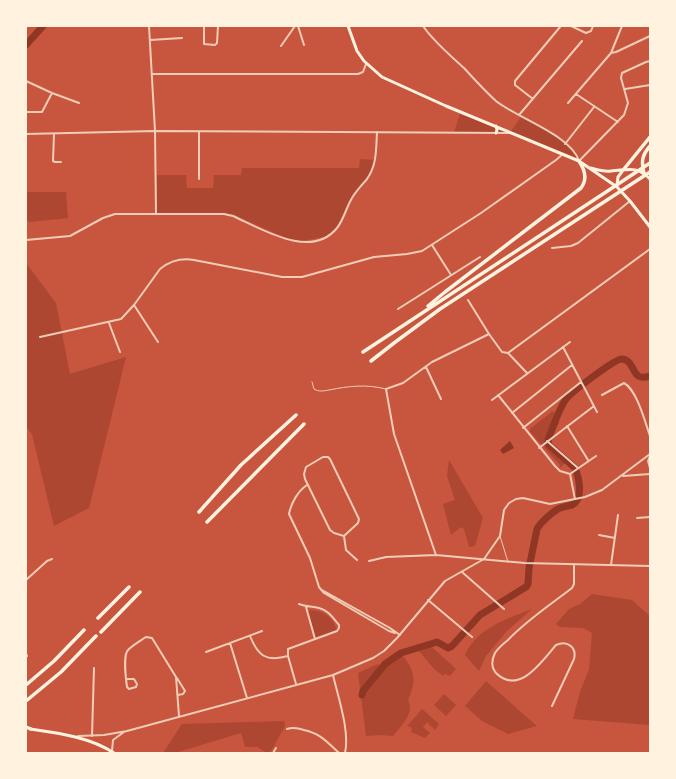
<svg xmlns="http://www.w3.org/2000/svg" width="676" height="779" font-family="'Fira Sans',sans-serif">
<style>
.green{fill:#ae4732}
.water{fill:#8f3625}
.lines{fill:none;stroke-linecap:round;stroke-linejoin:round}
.river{stroke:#8f3625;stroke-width:7}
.service{stroke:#f1ccb7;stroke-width:1}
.minor{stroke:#f1ccb7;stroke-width:2}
.tertiary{stroke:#f1ccb7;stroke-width:2}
.primary{stroke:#fff3e0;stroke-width:3}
.motorway{stroke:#fff3e0;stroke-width:3.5}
</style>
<rect width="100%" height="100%" fill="#c8553d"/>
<path class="green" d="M460,114L477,120L503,132H454Z
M521,117C537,125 569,142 577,158L511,131Z
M360,159L375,160L371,173L352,197L341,222L331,234L324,237L302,241L294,240L279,235L232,214L157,213V175H186L187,188H213L214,175H241L242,168H359Z
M26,192H66L68,218L30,222L26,220Z
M26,263L56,303L70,374L126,357L89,508L54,526L32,434L26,427Z
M553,411L559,420V424L552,431L548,443L566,462L559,469L560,465L530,432V429Z
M449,460L483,518L475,546L469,547L464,529L461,527L451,535L443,504L455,500L447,476Z
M592,594L632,600L650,616V725L573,719L580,692L589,669L592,633L583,628L560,627L556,624L569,609L580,604Z
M532,609L507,631L486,656L479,671L465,655C476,629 508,618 532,609Z
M310,610C324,611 332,616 337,630L316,637L308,612Z
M431,646L456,669L450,676L445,674L443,676L434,669L419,651Z
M397,652C407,657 416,673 413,685C412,690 410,695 408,700C415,713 401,726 393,736L381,735L366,736L358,673L378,664L380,667Z
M486,681L537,726L508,734L482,721L465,706Z
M444,694L456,705L446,716L434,705Z
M422,709L439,724L435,730L427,722L423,727L430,733L425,738L411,732L412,728L407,726Z
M284,721L285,726L270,753H267L257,747H245L241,733L175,753H163L182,724Z"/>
<path class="water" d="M510,441L514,448L503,454L500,450Z"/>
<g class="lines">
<path class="river" d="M26,45L43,26
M362,695L363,691L385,664L401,653L437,642L448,648L452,646L480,615L526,587L528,584L529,568L537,529C540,523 553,511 560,508C563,507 568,506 572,505C584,499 579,478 575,468L549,445L548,440C553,428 559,407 567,398C573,391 616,358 622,359C637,361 630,383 650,376"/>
<path class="service" d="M312,382L314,389C319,392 323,391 329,390C349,386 366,384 386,389
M500,536L508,562"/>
<path class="minor" d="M149,26L155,131L156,213
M204,26V44L215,45L217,43L218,26
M298,26L304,45
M423,26C434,42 450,55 464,68C474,79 485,91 496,101C517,118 571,135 579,161L624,115L628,103L621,78L622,73L646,62L650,61
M571,26L586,33L591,31L593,26
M150,40L182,38
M281,46L295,26
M611,53L616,52L650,36
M152,74H358L363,72L366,64
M26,81L52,93L79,103
M625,89L650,85
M576,94L618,122
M533,99L515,85V81L560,27
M568,103L611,53L622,26
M26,112H42L52,93
M519,115L582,41
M54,134L53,161L55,162H61
M565,144L594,107
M199,179V132
M26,240L70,236L103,218L115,214H224L233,216C262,229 311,260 337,228C344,219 346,208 352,198C356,191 362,185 367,179C377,165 376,149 377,132
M432,245L451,275
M552,248L571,246L578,243L630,201
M468,300L489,334L502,352L508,353L527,373
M134,305L158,342
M398,309L480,257
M109,323L120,352
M40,337L121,319L134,305L160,269C170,261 182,258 194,260L282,277H302L374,257L407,254L422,251L481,213L556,160L563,154
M563,347L597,412
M508,353L650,249
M426,367L441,399
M498,395L555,466L560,471L570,474L575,499
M602,395L624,383C637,390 645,422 650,436
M492,400L570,342
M512,413L572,365
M567,426L588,460
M523,428L581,382
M547,441L578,468
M539,448L594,406
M323,457H328L330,459L359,519L358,523L344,536L334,533L330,530L305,479L304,474L306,467Z
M570,474L596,456
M307,485C298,491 291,503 289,514L310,558L319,587L324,593L389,631L395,633
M637,518L650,517
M599,535L615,538
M344,536L346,550L357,560
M436,555L394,434L386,389L403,383L432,362L489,334
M369,561L386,557L436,555L525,563L650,566
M611,565L618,515
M462,572L504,609
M26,580L47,561L52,559
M322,590L390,628L400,635
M428,600L472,637
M306,607L315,639
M250,636C258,656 266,662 288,656
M230,643L247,698
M206,652L262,631
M26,654L27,656
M177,678L185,691L183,694L178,695
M126,679H134L137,684L136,687L129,689L127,687C126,680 123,655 128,650C133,645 140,641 146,637L152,638L176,677L179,716
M296,684L288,656V649L337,631L339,628V625C333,618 328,610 319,608C312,606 306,607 299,604
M552,706L574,659C577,647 567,640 556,645C542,661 519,696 496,673C491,667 492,659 495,653C498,648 503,644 508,640C527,620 550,605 572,588L574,584V564
M287,729C293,727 298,728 304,730C321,734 326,741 339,753
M92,736L94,668
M273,753L276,748"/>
<path class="tertiary" d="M26,134L155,131L509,133
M650,456L648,461L650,468
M623,476L650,474
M333,675C338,697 350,731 345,753
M78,736L104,735L127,731L333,675L373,658L384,651L397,638L445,581L484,559L500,536L504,510L509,503L516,499L523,498L550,504L585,497L602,490L650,454
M112,751L113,740L124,732"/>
<path class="primary" d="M348,26L357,51L364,61L382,77L446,106L579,161L617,187L630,201L650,227
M496,133L497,130L496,126
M591,168C598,170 604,172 611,171C628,170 636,165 650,179
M617,185L618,177L624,169
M30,729C58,733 90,737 114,753"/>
<path class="motorway" d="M624,169L650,137
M644,173C641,162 642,155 650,146
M428,306L445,292L581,188C588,179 585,170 579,161
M363,352L650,163
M371,361L394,343L440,309L650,172
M199,512L241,465L296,415
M207,522L304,424
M98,618L129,587
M101,632L140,592
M26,685L54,661L84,630
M26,701L61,672L96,636
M26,727L31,729"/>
</g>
<rect width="676" height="779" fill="none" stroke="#fff3e0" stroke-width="54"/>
</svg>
